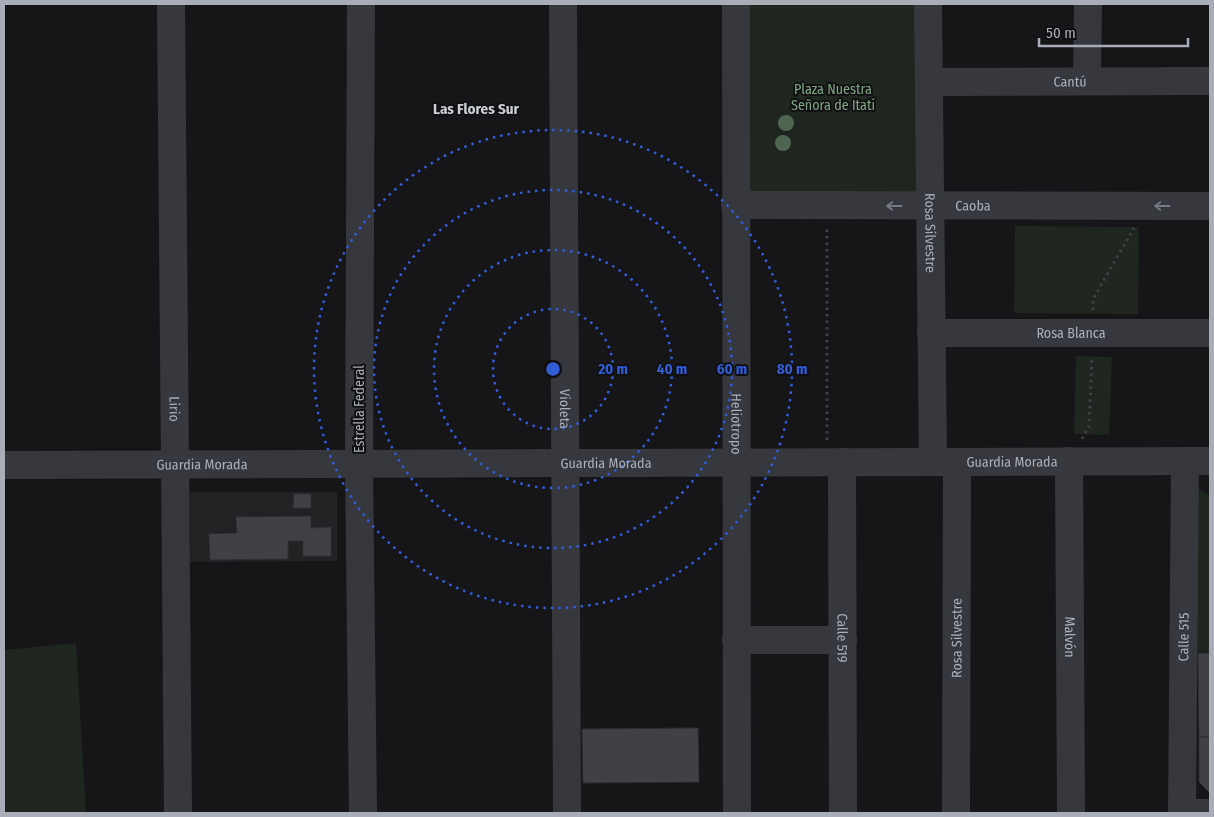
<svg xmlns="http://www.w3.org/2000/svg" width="1214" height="817" font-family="'Fira Sans Condensed',sans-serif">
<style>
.built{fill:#222225}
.green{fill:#1e261f}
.building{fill:#404145;stroke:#303034}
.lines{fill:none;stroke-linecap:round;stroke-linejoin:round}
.path{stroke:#3d3f44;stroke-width:3;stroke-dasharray:2.5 4;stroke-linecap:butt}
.minor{stroke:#37383d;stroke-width:28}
.tree{fill:#506452}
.oneway{stroke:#757881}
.ring{fill:none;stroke:#325cd3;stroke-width:2.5;stroke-dasharray:2.5 5}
.labels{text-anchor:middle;stroke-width:4;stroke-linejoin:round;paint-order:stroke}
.street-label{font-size:14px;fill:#a8adb8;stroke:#111113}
.park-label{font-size:14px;fill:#7fa381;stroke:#111113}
.neighbourhood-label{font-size:15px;font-weight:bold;fill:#c9ccd4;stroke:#111113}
.centre{fill:#325cd3;stroke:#111113;stroke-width:2.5}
.ring-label{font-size:15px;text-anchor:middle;font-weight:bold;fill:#325cd3;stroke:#111113;stroke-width:4;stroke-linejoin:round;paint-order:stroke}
</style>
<rect width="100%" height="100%" fill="#161618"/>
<path class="built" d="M189,492H337V561L190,562Z"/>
<path class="green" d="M745,4H920V196H746Z
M1015,226L1139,227L1138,314L1014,313Z
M1076,356L1112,357L1109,435L1074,434Z
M1194,486L1210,495V652L1193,651Z
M76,643L86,813H4V650Z"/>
<path class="building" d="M294,494H311V508H293Z
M311,516V528L331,527V556H303V541H288V559L210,560L209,534L237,533L236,517Z
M1198,653H1210V737H1199Z
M698,728L699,782L583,783L582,729Z
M1199,737H1210V793L1199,782Z"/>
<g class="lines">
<path class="path" d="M1093,310V299L1134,228
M1082,439L1089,426L1092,357
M827,440V229"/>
<g class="minor">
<path id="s1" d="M171,4L178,813"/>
<path d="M361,4L359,464L363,813"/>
<path id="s2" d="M563,4L567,813"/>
<path id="s3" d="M736,4L737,813"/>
<path id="s4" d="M928,4L933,462"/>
<path d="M1087,81L1088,4"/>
<path id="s5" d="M929,82L1210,81"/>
<path id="s6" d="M735,205L1210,206"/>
<path id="s7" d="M931,333H1210"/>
<path id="s8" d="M1069,461L1071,813"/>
<path id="s9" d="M842,462L843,813"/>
<path id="s10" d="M4,465L1210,461"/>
<path d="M736,640H843"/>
<path id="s11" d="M956,813L957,462"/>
<path id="s12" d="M1182,813L1185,461"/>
<path d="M1185,813H1210"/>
</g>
</g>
<g class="tree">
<circle cx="786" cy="123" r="8"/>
<circle cx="783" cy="143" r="8"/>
</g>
<defs><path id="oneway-shaft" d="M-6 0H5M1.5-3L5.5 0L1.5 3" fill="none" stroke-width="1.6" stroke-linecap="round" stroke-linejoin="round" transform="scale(1.25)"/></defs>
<g class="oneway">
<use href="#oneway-shaft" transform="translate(894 206) rotate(-180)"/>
<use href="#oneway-shaft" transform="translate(1162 206) rotate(-180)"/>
</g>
<g class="ring">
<circle cx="553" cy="369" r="60"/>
<circle cx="553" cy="369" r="119"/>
<circle cx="553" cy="369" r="179"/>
<circle cx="553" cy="369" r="239"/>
</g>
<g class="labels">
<g class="street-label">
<text dy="5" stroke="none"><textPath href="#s5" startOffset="141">Cantú</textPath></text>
<text dy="5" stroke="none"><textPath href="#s6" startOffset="238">Caoba</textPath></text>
<text dy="5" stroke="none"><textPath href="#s4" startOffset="229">Rosa Silvestre</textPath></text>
<text dy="5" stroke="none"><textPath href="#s7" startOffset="140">Rosa Blanca</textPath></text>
<text dy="5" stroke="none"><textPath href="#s1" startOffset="405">Lirio</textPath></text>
<text transform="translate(359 409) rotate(-90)" y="5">Estrella Federal</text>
<text dy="5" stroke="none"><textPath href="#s2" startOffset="405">Violeta</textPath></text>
<text dy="5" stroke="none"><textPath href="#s3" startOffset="420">Heliotropo</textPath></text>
<text dy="5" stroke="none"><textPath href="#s10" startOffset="1008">Guardia Morada</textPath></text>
<text dy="5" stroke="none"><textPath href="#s10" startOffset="602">Guardia Morada</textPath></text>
<text dy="5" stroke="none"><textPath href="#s10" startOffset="198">Guardia Morada</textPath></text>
<text dy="5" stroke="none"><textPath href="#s11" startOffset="175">Rosa Silvestre</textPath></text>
<text dy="5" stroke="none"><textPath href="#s8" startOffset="176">Malvón</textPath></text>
<text dy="5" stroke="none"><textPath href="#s12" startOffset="176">Calle 515</textPath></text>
<text dy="5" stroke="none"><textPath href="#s9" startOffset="176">Calle 519</textPath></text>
</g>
<g class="park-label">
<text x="833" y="94">Plaza Nuestra<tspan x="833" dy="16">Señora de Itatí</tspan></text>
</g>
<g class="neighbourhood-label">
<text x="476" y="114">Las Flores Sur</text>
</g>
</g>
<circle cx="553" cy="369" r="8" class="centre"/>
<g class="ring-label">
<text x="613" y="374">20 m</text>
<text x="672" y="374">40 m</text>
<text x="732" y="374">60 m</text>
<text x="792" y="374">80 m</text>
</g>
<rect width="1214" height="817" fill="none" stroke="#a8adb8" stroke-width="10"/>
<path d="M1039 38v8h149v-8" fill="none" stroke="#a8adb8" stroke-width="2.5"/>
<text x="1046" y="38" font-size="15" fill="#a8adb8" stroke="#111113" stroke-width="4" paint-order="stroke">50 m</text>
</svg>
